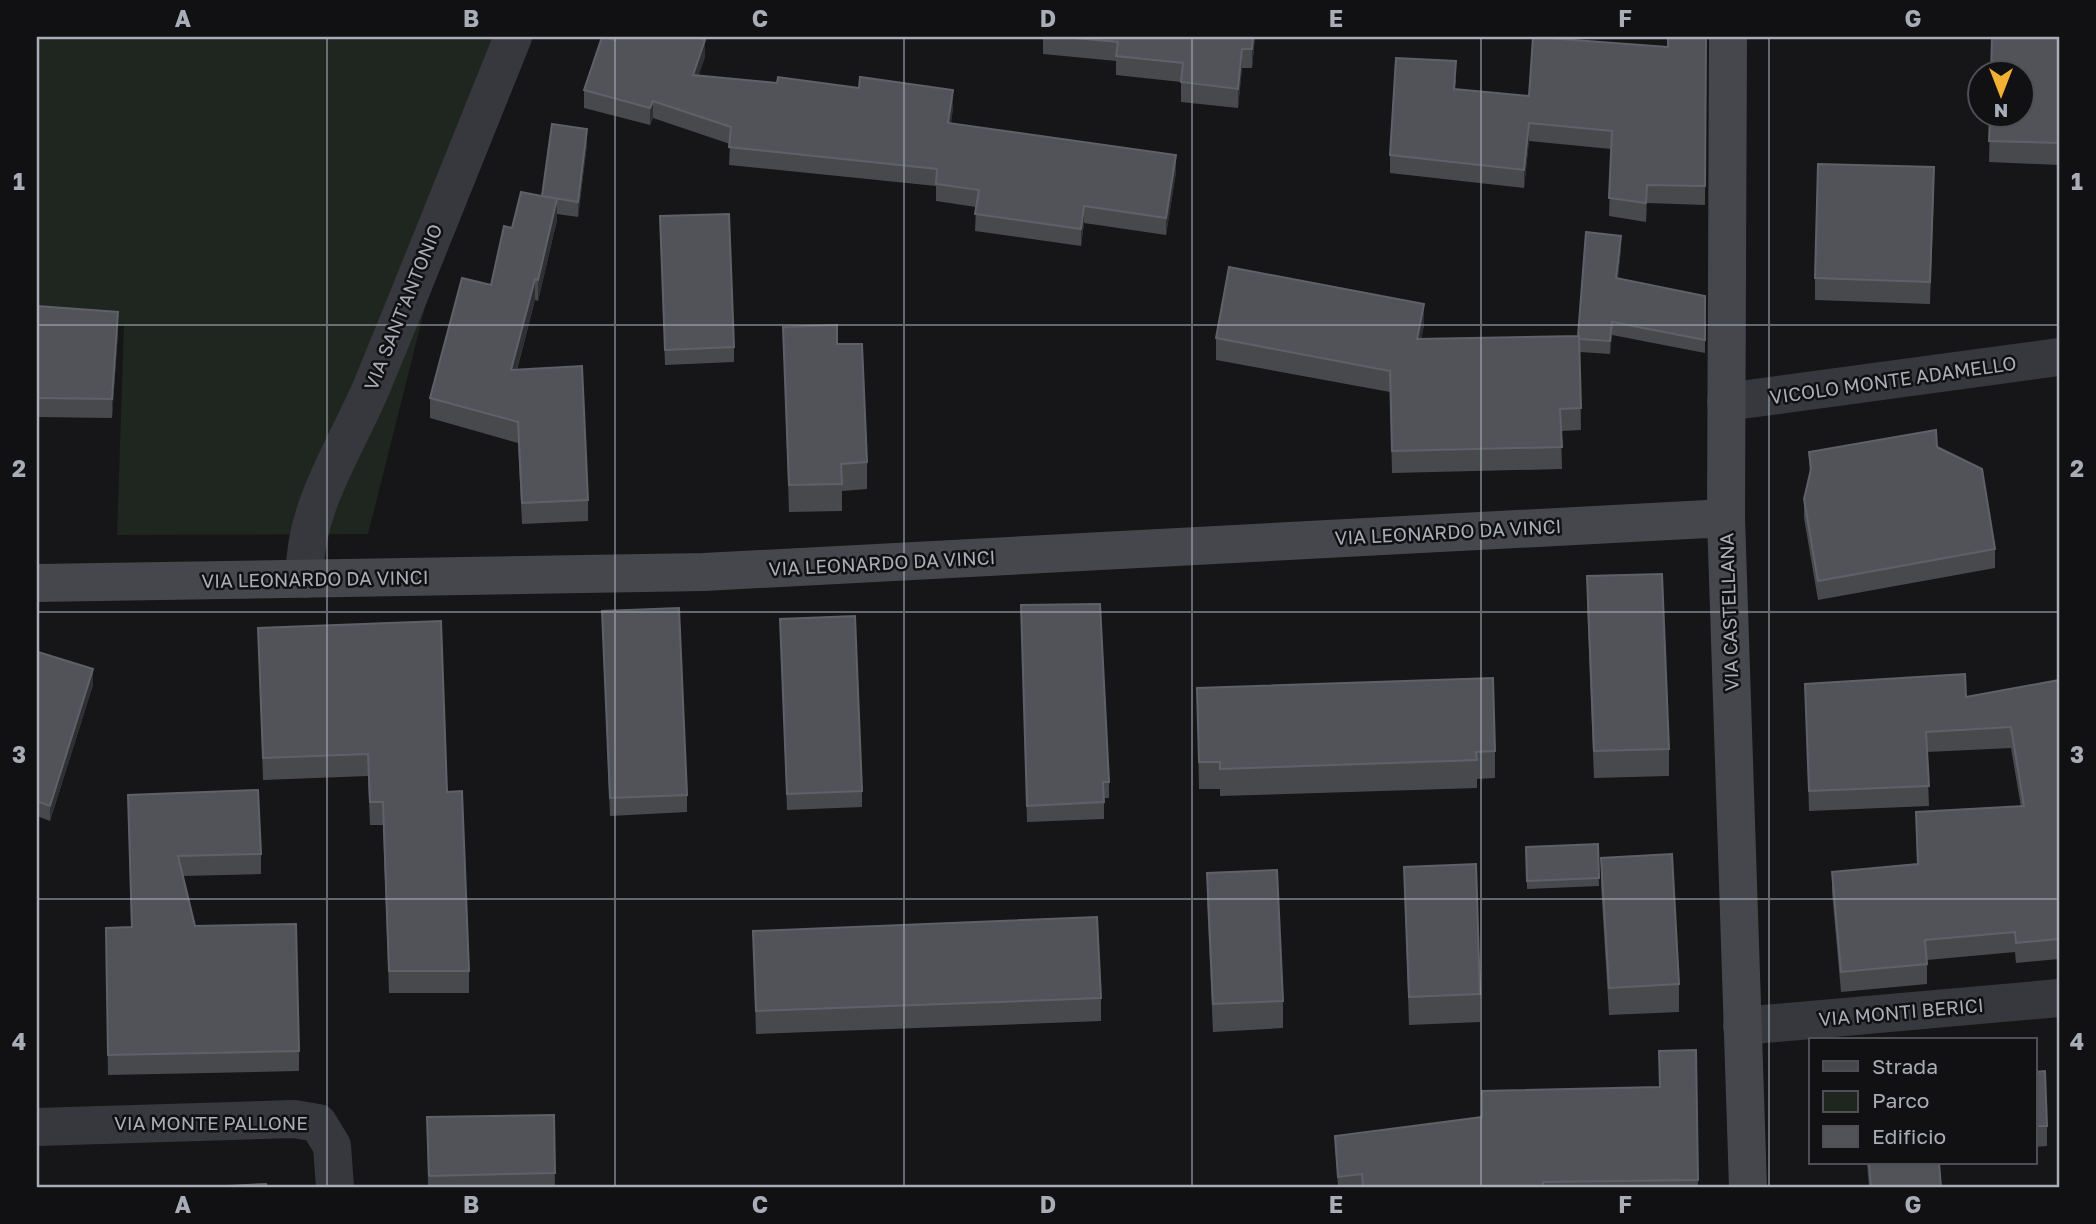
<svg xmlns="http://www.w3.org/2000/svg" width="2096" height="1224" font-family="'Golos Text',sans-serif">
<style>
.green{fill:#1e261f}
.lines{fill:none;stroke-linecap:round;stroke-linejoin:round}
.street{stroke:#37383d;stroke-width:38}
.secondary{stroke:#45474d;stroke-width:38}
.wall{fill:#47494d}
.shaded-wall{fill:#2f3033}
.building{fill:#525359;stroke:#5f6168;stroke-width:2}
.grid{fill:none;stroke:#a8adb8;stroke-width:2;stroke-opacity:0.55}
.labels{text-anchor:middle;stroke-width:5;stroke-linejoin:round;paint-order:stroke}
.street-label{font-size:19px;fill:#a8adb8;stroke:#111113}
.neatline{fill:none;stroke:#a8adb8;stroke-width:2.5}
.grid-label{font-size:23px;text-anchor:middle;font-weight:bold;fill:#a8adb8}
</style>
<rect width="100%" height="100%" fill="#161618"/>
<path class="green" d="M37,37H493L368,534L117,535L124,326L37,313Z"/>
<g class="lines">
<path class="street" d="M1726,402L2059,357
M305,579C302,510 346,448 372,386C420,270 466,153 513,37
M1742,1026L2059,998
M37,1127L294,1119L318,1123L332,1146L335,1187"/>
<path class="secondary" d="M1728,37L1726,518L1748,1187
M37,583L704,572L1726,518"/>
</g>
<path class="wall" d="M1043,37H1276V38L1255,37L1252,68H1242L1238,108L1181,102V82L1116,75V61L1043,54Z
M1706,37L1705,205L1647,203L1646,222L1609,216L1611,149L1529,141L1524,188L1390,173V155L1456,79L1455,89L1529,96L1668,47Z
M2059,37V165L1989,162L1990,116Z
M615,40L705,57L698,75L953,108L951,123L1176,172L1166,235L1084,223L1081,246L975,231L976,207L936,201V186L729,165L730,144L653,118L650,125L584,108V90Z
M587,144L578,217L557,214V220L538,301L535,300L517,370L588,500V521L522,524L518,443L430,418V398L491,285L512,228L542,196Z
M1934,188L1930,304L1815,300V278Z
M660,216L734,347V362L665,365Z
M1621,249L1618,278L1705,296V353L1612,335L1610,354L1580,352L1581,430L1561,431L1562,469L1392,473L1390,392L1216,360V338L1424,325L1421,339L1578,336Z
M37,306L118,332L112,418L37,417Z
M783,327L837,344L867,462V489L842,491V511L789,512Z
M1937,447L1995,549V568L1818,600L1804,518V499L1810,477L1809,452Z
M1587,576L1669,749V776L1594,778L1587,603Z
M1021,605L1109,782V798H1104V819L1027,822Z
M602,611L687,795V812L610,816Z
M780,619L862,791V807L787,810Z
M258,628L447,792L469,971V993H389L383,825H370L368,776L263,780Z
M37,656L93,685L50,821L37,816Z
M2059,680V959L2016,963L2015,952L1927,960V984L1841,992L1832,892V872L1917,864L1916,812L2021,807L2011,748L1927,752L1929,806L1809,811L1805,684L1966,697Z
M1197,688L1495,751V778L1477,779V788L1220,796V789H1199Z
M128,795L261,854V874L183,876L195,926L299,1051V1071L108,1075L106,948L131,927Z
M1598,844L1599,886L1527,889L1526,847Z
M1601,858L1679,984V1012L1609,1015L1601,885Z
M1404,867L1480,994V1022L1409,1025Z
M1207,873L1283,1001V1028L1213,1032L1207,900Z
M753,931L1101,998V1021L756,1034Z
M1696,1050L1698,1187H1338L1335,1136L1482,1117L1659,1087Z
M2035,1072L2047,1126V1146L2035,1147Z
M554,1115L555,1187H428L427,1117Z
M1867,1163H1939L1941,1187H1869Z"/>
<path class="shaded-wall" d="M1253,37H1255L1252,68V49Z
M705,40V57L693,92V75Z
M1242,49V68L1238,108V89Z
M953,90V108L948,140V123Z
M653,101V118L650,125V108Z
M1529,123V141L1524,188V170Z
M587,129V144L578,217V202Z
M1176,155V172L1166,235V218Z
M1647,185V203L1646,222V203Z
M557,199V220L538,301V280Z
M1084,206V223L1081,246V229Z
M1621,236V249L1616,291V278Z
M535,279V300L511,391V370Z
M1424,304V325L1417,361V339Z
M118,312V332L112,418V399Z
M1612,322V335L1610,354V341Z
M93,669V685L50,821V806Z"/>
<path class="building" d="M602,37L615,40L616,37H696L705,40L693,75L777,83L778,77L859,88L860,77L953,90L948,123L1176,155L1166,218L1084,206L1081,229L975,214L979,190L936,184L937,169L729,147L731,127L653,101L650,108L584,90Z
M1063,37H1253L1252,49H1242L1238,89L1181,82L1183,63L1116,56L1118,42Z
M1533,37L1668,47V37H1706L1705,186L1647,185L1646,203L1609,198L1612,131L1529,123L1524,170L1390,155L1396,58L1456,61L1454,89L1529,96Z
M1992,37H2059V143L1989,141L1990,116H2022V74H1991Z
M552,124L587,129L578,202L542,196Z
M1818,164L1934,167L1930,282L1815,278Z
M521,192L557,199L538,280L535,279L511,370L582,366L588,500L522,503L518,422L430,398L462,278L491,285L504,226L512,228Z
M729,214L734,347L665,350L660,216Z
M1586,232L1621,236L1616,278L1705,296V340L1612,322L1610,341L1579,339V336H1578Z
M1229,267L1424,304L1417,339L1579,336L1581,408L1560,409L1562,447L1392,451L1390,371L1216,338Z
M37,306L118,312L112,399L37,398Z
M837,325V344H862L867,462L841,464L842,484L789,485L783,327Z
M1936,430L1937,447L1982,469L1995,549L1818,581L1804,499L1811,469L1809,452Z
M1662,574L1669,749L1594,751L1587,576Z
M1100,604L1109,782H1103L1104,802L1027,806L1021,605Z
M679,608L687,795L610,798L602,611Z
M855,616L862,791L787,794L780,619Z
M441,621L447,792L462,791L469,971H389L383,802H370L368,754L263,758L258,628Z
M38,652L93,669L50,806L37,801V656Z
M1965,674L1966,697L2059,680V939L2016,943L2015,932L1925,940L1927,964L1841,972L1832,872L1918,864L1916,812L2024,806L2011,727L1926,732L1929,786L1809,791L1805,684Z
M1493,678L1495,751L1476,752L1477,760L1220,769V762H1199L1197,688Z
M258,790L261,854L178,856L195,926L296,924L299,1051L108,1055L106,928L132,927L128,795Z
M1598,844L1599,878L1527,881L1526,847Z
M1672,854L1679,984L1609,988L1601,858Z
M1476,864L1480,994L1409,997L1404,867Z
M1277,870L1283,1001L1213,1004L1207,873Z
M1097,917L1101,998L756,1011L753,931Z
M1696,1050L1698,1180L1543,1182V1187H1363L1362,1174L1338,1177L1335,1136L1482,1117V1091L1660,1087L1659,1051Z
M2045,1071L2047,1126H2035V1072Z
M554,1115L555,1173L429,1176L427,1117Z
M1869,1163H1939L1941,1187H1871Z
M266,1184L267,1187H208Z"/>
<path class="grid" d="M327,37V1187M615,37V1187M904,37V1187M1192,37V1187M1481,37V1187M1769,37V1187M37,325H2059M37,612H2059M37,899H2059"/>
<g class="labels">
<g class="street-label">
<text transform="translate(403 307) rotate(-68)" y="7">VIA SANT'ANTONIO</text>
<text transform="translate(1893 380) rotate(-8)" y="7">VICOLO MONTE ADAMELLO</text>
<text transform="translate(1448 532) rotate(-3)" y="7">VIA LEONARDO DA VINCI</text>
<text transform="translate(882 563) rotate(-3)" y="7">VIA LEONARDO DA VINCI</text>
<text transform="translate(315 579) rotate(-1)" y="7">VIA LEONARDO DA VINCI</text>
<text transform="translate(1729 612) rotate(-92)" y="7">VIA CASTELLANA</text>
<text transform="translate(1901 1012) rotate(-5)" y="7">VIA MONTI BERICI</text>
<text x="211" y="1130">VIA MONTE PALLONE</text>
</g>
</g>
<rect width="2096" height="1224" fill="none" stroke="#111113" stroke-width="77"/>
<rect x="1809" y="1038" width="228" height="126" fill="#111113" stroke="#4d4f55" stroke-width="2"/>
<rect x="1823" y="1061" width="35" height="10" fill="#45474d" stroke="#4d4f55" stroke-width="2"/>
<text x="1872" y="1074" font-size="21" fill="#a8adb8">Strada</text>
<rect x="1823" y="1091" width="35" height="21" fill="#1e261f" stroke="#4d4f55" stroke-width="2"/>
<text x="1872" y="1108" font-size="21" fill="#a8adb8">Parco</text>
<rect x="1823" y="1126" width="35" height="21" fill="#525359" stroke="#4d4f55" stroke-width="2"/>
<text x="1872" y="1144" font-size="21" fill="#a8adb8">Edificio</text>
<g transform="translate(2001 94) rotate(180)"><circle r="33" fill="#111113" stroke="#4d4f55" stroke-width="2"/>
<path d="M0-5L12 26L0 18L-12 26Z" fill="#f2b134"/>
<text y="-10" font-size="19" font-weight="bold" text-anchor="middle" fill="#a8adb8">N</text>
</g>
<rect x="38" y="38" width="2020" height="1148" class="neatline"/>
<g class="grid-label">
<text x="183" y="27">A</text>
<text x="471" y="27">B</text>
<text x="760" y="27">C</text>
<text x="1048" y="27">D</text>
<text x="1336" y="27">E</text>
<text x="1625" y="27">F</text>
<text x="1913" y="27">G</text>
<text x="19" y="190">1</text>
<text x="2077" y="190">1</text>
<text x="19" y="477">2</text>
<text x="2077" y="477">2</text>
<text x="19" y="763">3</text>
<text x="2077" y="763">3</text>
<text x="19" y="1050">4</text>
<text x="2077" y="1050">4</text>
<text x="183" y="1213">A</text>
<text x="471" y="1213">B</text>
<text x="760" y="1213">C</text>
<text x="1048" y="1213">D</text>
<text x="1336" y="1213">E</text>
<text x="1625" y="1213">F</text>
<text x="1913" y="1213">G</text>
</g>
</svg>
